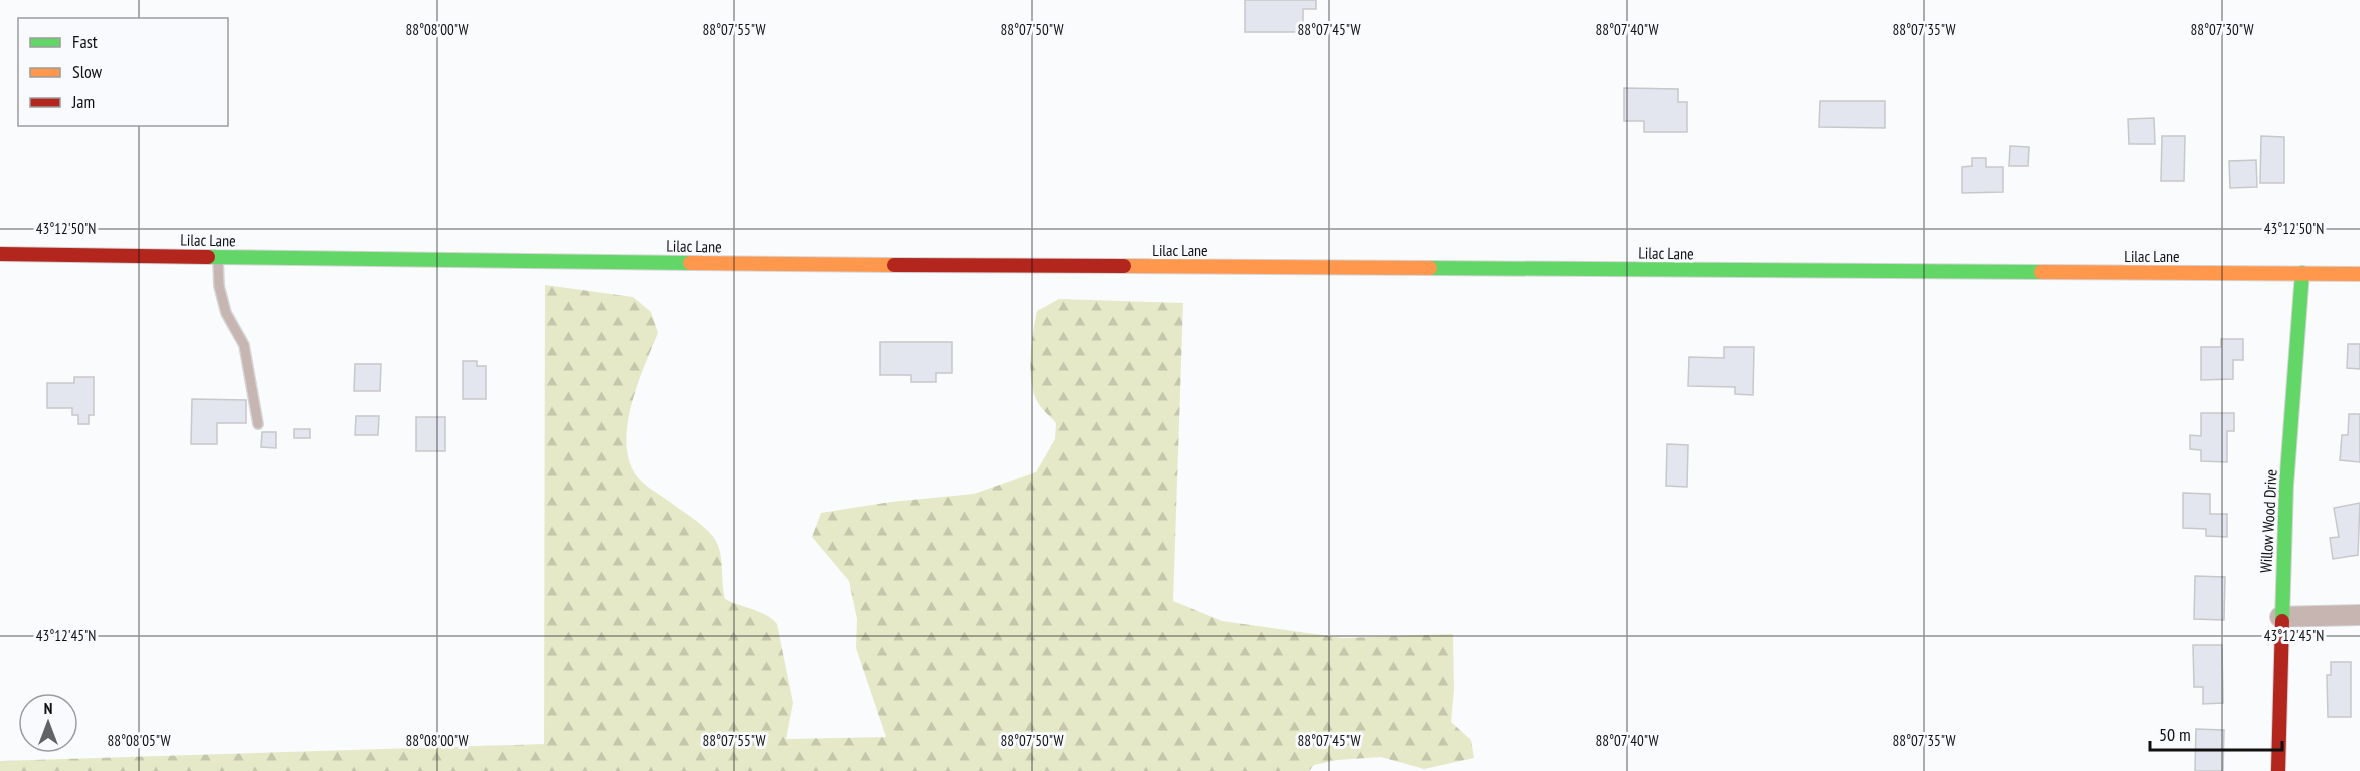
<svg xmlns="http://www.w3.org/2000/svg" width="2360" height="771" font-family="'PT Sans Narrow',sans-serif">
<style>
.forest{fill:url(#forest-firs)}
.building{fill:#e4e6ef;stroke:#c7c8ca;stroke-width:1.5}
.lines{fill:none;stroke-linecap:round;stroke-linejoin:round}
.lane-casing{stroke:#d5d5d6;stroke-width:12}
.street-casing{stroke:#d5d5d6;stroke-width:22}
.fast-casing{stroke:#d5d5d6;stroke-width:16}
.slow-casing{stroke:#d5d5d6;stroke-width:16}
.jam-casing{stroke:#d5d5d6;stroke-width:16}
.lane{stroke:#c6b5b1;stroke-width:9}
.street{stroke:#c6b5b1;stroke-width:20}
.fast{stroke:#63d668;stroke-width:14}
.slow{stroke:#ff974d;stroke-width:14}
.jam{stroke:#b3261e;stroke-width:14}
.ticks{fill:none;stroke:#101011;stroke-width:1.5;stroke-opacity:0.45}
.labels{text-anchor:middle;stroke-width:6;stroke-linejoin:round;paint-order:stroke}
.street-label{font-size:16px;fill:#101011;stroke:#f9fafe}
.ticks-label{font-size:15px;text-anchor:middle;fill:#101011;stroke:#f9fafe;stroke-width:6;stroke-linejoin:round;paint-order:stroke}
</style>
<defs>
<pattern id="forest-firs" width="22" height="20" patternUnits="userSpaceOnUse" patternTransform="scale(1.5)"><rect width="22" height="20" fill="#e6e9c8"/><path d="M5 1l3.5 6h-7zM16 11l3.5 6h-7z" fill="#c4c7ab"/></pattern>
</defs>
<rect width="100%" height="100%" fill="#fafbfd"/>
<path class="forest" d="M545,285L633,297L651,312L658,333C643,370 606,446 641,481C650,490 664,497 674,505C687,515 708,527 716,541C725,559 720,579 725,599C742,608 766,610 777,624L793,703L786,739L886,737L856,648L857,619L849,581L812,537L821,513L891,502L974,494L1036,472L1055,439L1056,423C1050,416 1041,409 1037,401C1025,379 1032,334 1037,311L1059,299L1183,303L1173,601L1222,621L1343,638L1453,634L1454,690L1451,722L1471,740L1474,758L1424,769L1381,757L1337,760L1314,765L1309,771H0V761L544,744Z"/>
<path class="building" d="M1245,0H1316V9H1303V32H1245Z
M1624,88L1678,89V102H1687V132H1644V121H1624Z
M1820,101H1885V128L1819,127Z
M2154,118L2155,144H2129L2128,119Z
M2162,136H2185L2184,181H2161Z
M2261,136L2284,137V183H2260Z
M2010,146L2029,147L2028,166H2009Z
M1972,158H1986V167H2003V192L1962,193V167L1972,166Z
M2256,160L2257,187L2230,188L2229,161Z
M2221,339H2243V360H2233V379L2201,380V347H2221Z
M880,342H952V373H936V382H911V375H880Z
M2348,344H2360V369L2347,368Z
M1724,347H1754L1753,395L1735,394V387L1688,386L1689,357L1724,358Z
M463,361H477V366H486V399H463Z
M355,364H381L380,391H354Z
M74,377H94V415H89V424H78V415H72V408H47V383H74Z
M192,399L246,400V423H217V444H191Z
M2201,413H2234V431H2227V462L2201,461V450L2190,449V435L2201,436Z
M2349,414H2360V462L2340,460L2342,435H2348Z
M356,416H379L378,435H355Z
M416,417H445V451H416Z
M294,429H310V438H294Z
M262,432H276V448L261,447Z
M1667,444L1688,445L1687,487L1666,486Z
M2183,493L2210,494V514H2227V537L2206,536V529L2183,528Z
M2360,503L2358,555L2333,559L2330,538L2339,537L2334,508Z
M2195,576L2225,577L2224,620L2194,619Z
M2193,645H2222L2223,703L2203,704V687H2194Z
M2331,662H2351V717H2328L2327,675H2331Z
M2196,729L2224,730L2223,771H2195Z"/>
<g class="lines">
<g class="lane-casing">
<path id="lane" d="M218,259L219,286L226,313L244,345L258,424"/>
</g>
<g class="street-casing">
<path id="street" d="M2280,617L2360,615"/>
</g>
<g class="fast-casing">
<path id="fast" d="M208,257L690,263
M1430,268L2041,272
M2282,621L2286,486L2302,273"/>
</g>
<g class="slow-casing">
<path id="slow" d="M690,263L894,265
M1124,266L1430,268
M2041,272L2360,274"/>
</g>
<g class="jam-casing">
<path id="jam" d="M0,254L208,257
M894,265L1124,266
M2278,771L2282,621"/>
</g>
<use href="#lane" class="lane"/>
<use href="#street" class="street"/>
<use href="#fast" class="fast"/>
<use href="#slow" class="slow"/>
<use href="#jam" class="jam"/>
</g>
<path class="ticks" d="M139,0V20M437,0V771M734,0V771M1032,0V771M1329,0V771M1627,0V771M1924,0V771M2222,0V771M139,124V771M0,229H2360M0,636H2360"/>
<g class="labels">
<g class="street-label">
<text transform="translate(208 240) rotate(1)" y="6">Lilac Lane</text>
<text transform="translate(694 246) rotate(1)" y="6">Lilac Lane</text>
<text x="1180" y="256">Lilac Lane</text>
<text transform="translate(1666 253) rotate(1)" y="6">Lilac Lane</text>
<text x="2152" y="262">Lilac Lane</text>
<text transform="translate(2268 521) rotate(-87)" y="6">Willow Wood Drive</text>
</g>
</g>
<g class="ticks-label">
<text x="437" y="35">88°08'00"W</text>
<text x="734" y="35">88°07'55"W</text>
<text x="1032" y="35">88°07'50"W</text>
<text x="1329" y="35">88°07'45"W</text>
<text x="1627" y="35">88°07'40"W</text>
<text x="1924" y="35">88°07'35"W</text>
<text x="2222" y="35">88°07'30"W</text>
<text x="66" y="234">43°12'50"N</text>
<text x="2294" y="234">43°12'50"N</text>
<text x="66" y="641">43°12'45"N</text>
<text x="2294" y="641">43°12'45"N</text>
<text x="139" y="746">88°08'05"W</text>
<text x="437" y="746">88°08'00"W</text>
<text x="734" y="746">88°07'55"W</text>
<text x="1032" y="746">88°07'50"W</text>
<text x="1329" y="746">88°07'45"W</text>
<text x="1627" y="746">88°07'40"W</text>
<text x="1924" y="746">88°07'35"W</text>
</g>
<rect x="18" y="18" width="210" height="108" fill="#f9fafe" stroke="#9c9c9f" stroke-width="1.5"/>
<rect x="30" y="38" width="30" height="9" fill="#63d668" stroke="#9c9c9f" stroke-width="1.5"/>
<text x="72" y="48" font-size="18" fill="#101011">Fast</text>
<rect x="30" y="68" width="30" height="9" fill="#ff974d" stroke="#9c9c9f" stroke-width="1.5"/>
<text x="72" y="78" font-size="18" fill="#101011">Slow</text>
<rect x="30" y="98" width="30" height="9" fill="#b3261e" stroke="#9c9c9f" stroke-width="1.5"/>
<text x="72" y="108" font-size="18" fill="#101011">Jam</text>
<g transform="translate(48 723)"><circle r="28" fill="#f9fafe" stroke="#9c9c9f" stroke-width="1.5"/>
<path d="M0-4.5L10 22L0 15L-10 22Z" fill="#626264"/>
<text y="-9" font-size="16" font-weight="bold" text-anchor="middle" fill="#101011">N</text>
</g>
<path d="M2150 741v9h132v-9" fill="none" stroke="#101011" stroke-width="3"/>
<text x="2159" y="741" font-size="18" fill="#101011" stroke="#f9fafe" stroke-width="4.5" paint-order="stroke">50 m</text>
</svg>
